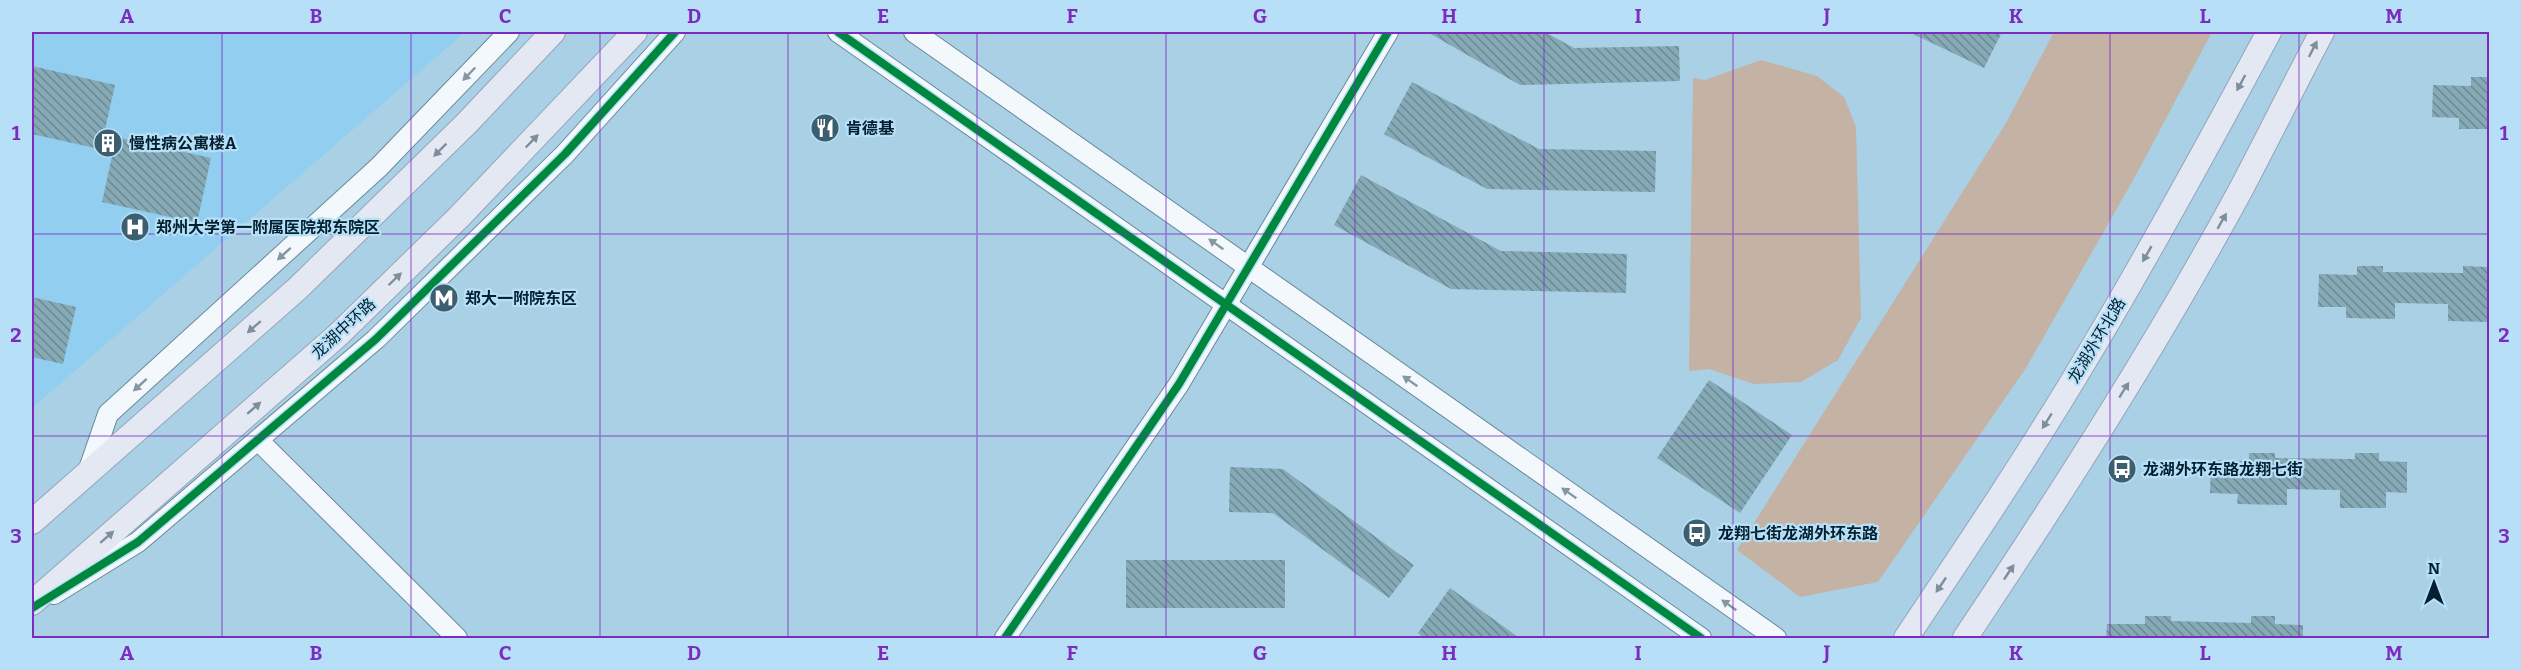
<svg xmlns="http://www.w3.org/2000/svg" width="2521" height="670" font-family="Bitter,'Noto Sans SC',serif">
<style>
.built{fill:#91ceef}
.green{fill:#c4b2a5}
.building{fill:url(#building-back-hatch)}
.lines{fill:none;stroke-linecap:round;stroke-linejoin:round}
.minor-casing{stroke:#698a9a;stroke-width:22}
.major-casing{stroke:#94a5bc;stroke-width:26}
.minor{stroke:#f2f8fb;stroke-width:20}
.major{stroke:#e4e8f3;stroke-width:24}
.cycleway-casing{stroke:#b7e0f8;stroke-width:11}
.cycleway{stroke:#00873e;stroke-width:8}
.oneway{fill:#7e8e9b}
.oneway2{fill:#86979f}
.grid{fill:none;stroke:#7b2cbf;stroke-width:1.5;stroke-opacity:0.55}
.labels{text-anchor:middle;stroke-width:4.5;stroke-linejoin:round;paint-order:stroke}
.poi-label{font-size:16px;font-weight:bold;fill:#02202f;stroke:#b7e0f8;text-anchor:start}
.street-label{font-size:16px;fill:#02202f;stroke:#b7e0f8}
.neatline{fill:none;stroke:#7b2cbf;stroke-width:2}
.grid-label{font-size:20px;text-anchor:middle;font-weight:bold;fill:#7b2cbf}
</style>
<defs>
<pattern id="building-back-hatch" width="6" height="6" patternUnits="userSpaceOnUse" patternTransform="scale(1.5)"><rect width="6" height="6" fill="#86a9b6"/><path d="M-1 5l2 2M0 0l6 6M5-1l2 2" fill="none" stroke="#6b8994"/></pattern>
</defs>
<rect width="100%" height="100%" fill="#a9d0e5"/>
<path class="built" d="M32,32H465L32,408Z"/>
<path class="green" d="M2054,32H2212L2136,175L2026,368L1878,582L1800,597L1737,550L2006,123Z
M1761,60L1817,76L1844,97L1856,127L1861,318L1838,360L1801,382L1754,384L1709,369L1689,371L1693,78L1705,80Z"/>
<path class="building" d="M1427,32H1545L1574,48L1679,46L1680,81L1520,85Z
M1909,32H2002L1984,68Z
M32,66L115,85L104,134L211,158L197,223L102,202L113,152L32,134Z
M2471,77H2490V129H2459V118L2432,117L2433,85L2471,86Z
M1412,82L1539,149L1656,151L1655,192L1487,189L1384,134Z
M1361,175L1501,251L1627,254L1626,293L1451,289L1334,225Z
M2357,266H2383V272L2463,273V266L2487,267V275H2490V322L2448,321V304L2395,303V319L2346,318V307H2318L2319,274L2357,275Z
M32,297L76,307L63,364L32,357Z
M1709,380L1792,435L1740,513L1657,458Z
M2249,453H2275V458L2355,459V453H2379V461L2407,462V493L2386,492V508H2340V490L2287,489V505L2237,504L2238,494L2210,493L2211,460L2249,461Z
M1230,467L1283,469L1414,565L1389,598L1273,513L1229,512Z
M1126,560H1285V608H1126Z
M1450,588L1521,639H1425L1418,633Z
M2145,616H2171V621L2251,623V616H2275V624L2303,625V639H2106L2107,624H2145Z"/>
<g class="lines">
<g class="minor-casing">
<path id="minor" d="M838,32L1701,638
M914,32L1776,638
M258,440L457,638
M88,472L108,414L379,167L509,32
M54,594L138,542L376,339L565,154L675,32
M1005,638L1179,384L1388,32"/>
</g>
<g class="major-casing">
<path id="major" d="M32,522L297,289L466,124L553,32
M32,603L338,335L459,217L635,32
M1906,638C1969,544 2032,450 2090,352C2153,247 2211,140 2269,32
M1965,638C2061,494 2156,346 2239,193C2267,140 2294,85 2322,32"/>
</g>
<use href="#minor" class="minor"/>
<use href="#major" class="major"/>
<g class="cycleway-casing">
<path id="cycleway" d="M838,32L1701,638
M32,608L138,542L376,339L565,154L675,32
M1005,638L1179,384L1388,32"/>
</g>
<use href="#cycleway" class="cycleway"/>
</g>
<defs><path id="oneway-solid" d="M-6-.8H1V-3.2L6.5 0L1 3.2V.8H-6Z" transform="scale(1.5)"/></defs>
<g class="oneway">
<use href="#oneway-solid" transform="translate(2313 49) rotate(-63)"/>
<use href="#oneway-solid" transform="translate(2241 83) rotate(118)"/>
<use href="#oneway-solid" transform="translate(532 141) rotate(-46)"/>
<use href="#oneway-solid" transform="translate(440 150) rotate(135)"/>
<use href="#oneway-solid" transform="translate(2222 221) rotate(-60)"/>
<use href="#oneway-solid" transform="translate(2147 254) rotate(120)"/>
<use href="#oneway-solid" transform="translate(395 279) rotate(-44)"/>
<use href="#oneway-solid" transform="translate(254 327) rotate(139)"/>
<use href="#oneway-solid" transform="translate(2124 390) rotate(-58)"/>
<use href="#oneway-solid" transform="translate(254 408) rotate(-41)"/>
<use href="#oneway-solid" transform="translate(2047 421) rotate(122)"/>
<use href="#oneway-solid" transform="translate(107 537) rotate(-41)"/>
<use href="#oneway-solid" transform="translate(2009 572) rotate(-56)"/>
<use href="#oneway-solid" transform="translate(1941 585) rotate(124)"/>
</g>
<g class="oneway2">
<use href="#oneway-solid" transform="translate(469 74) rotate(134)"/>
<use href="#oneway-solid" transform="translate(1216 244) rotate(-145)"/>
<use href="#oneway-solid" transform="translate(284 254) rotate(138)"/>
<use href="#oneway-solid" transform="translate(1410 381) rotate(-145)"/>
<use href="#oneway-solid" transform="translate(140 385) rotate(138)"/>
<use href="#oneway-solid" transform="translate(1569 493) rotate(-145)"/>
<use href="#oneway-solid" transform="translate(1729 605) rotate(-145)"/>
</g>
<path class="grid" d="M222,32V638M411,32V638M600,32V638M788,32V638M977,32V638M1166,32V638M1355,32V638M1544,32V638M1733,32V638M1921,32V638M2110,32V638M2299,32V638M32,234H2490M32,436H2490"/>
<defs>
<g id="restaurant-disc" transform="scale(1.5)"><circle r="9.5" fill="#3c5e6f" stroke="#b7e0f8"/><path d="M-5-6h1v4h1v-4h1v4h1v-4h1v5L-1.5 .5V6h-2V.5L-5-1ZM5-6V6H3V1.5H1.5Q1.5-4 5-6Z" fill="#fff"/></g>
<g id="building-disc" transform="scale(1.5)"><circle r="9.5" fill="#3c5e6f" stroke="#b7e0f8"/><path d="M-4-6H4V6H1V3H-1V6H-4ZM-2.5-4.3h1.7v1.8h-1.7ZM.8-4.3h1.7v1.8H.8ZM-2.5-1h1.7V.8h-1.7ZM.8-1h1.7V.8H.8Z" fill="#fff"/></g>
<g id="hospital-disc" transform="scale(1.5)"><circle r="9.5" fill="#3c5e6f" stroke="#b7e0f8"/><path d="M-5-5h3v3.5h4V-5h3V5h-3V1.5h-4V5h-3Z" fill="#fff"/></g>
<g id="metro-disc" transform="scale(1.5)"><circle r="9.5" fill="#3c5e6f" stroke="#b7e0f8"/><path d="M-5.5 5V-5H-3L0 0L3-5H5.5V5H3V-.5L0 4L-3-.5V5Z" fill="#fff"/></g>
<g id="bus-disc" transform="scale(1.5)"><circle r="9.5" fill="#3c5e6f" stroke="#b7e0f8"/><path d="M-5-6H5V4H4V6H2V4H-2V6H-4V4H-5ZM-3.5-4V0h7V-4ZM-3.5 1.2v1.5H-2V1.2ZM2 1.2v1.5H3.5V1.2Z" fill="#fff"/></g>
</defs>
<g fill-rule="evenodd">
<use href="#restaurant-disc" x="825" y="128"/>
<use href="#building-disc" x="108" y="143"/>
<use href="#hospital-disc" x="135" y="227"/>
<use href="#metro-disc" x="444" y="298"/>
<use href="#bus-disc" x="2122" y="469"/>
<use href="#bus-disc" x="1697" y="533"/>
</g>
<g class="labels">
<g class="poi-label">
<text x="846" y="134">肯德基</text>
<text x="129" y="149">慢性病公寓楼A</text>
<text x="156" y="233">郑州大学第一附属医院郑东院区</text>
<text x="465" y="304">郑大一附院东区</text>
<text x="2143" y="475">龙湖外环东路龙翔七街</text>
<text x="1718" y="539">龙翔七街龙湖外环东路</text>
</g>
<g class="street-label">
<text transform="translate(343 328) rotate(-43)" y="6">龙湖中环路</text>
<text transform="translate(2096 340) rotate(-59)" y="6">龙湖外环北路</text>
</g>
</g>
<rect width="2521" height="670" fill="none" stroke="#b7e0f8" stroke-width="66"/>
<g transform="translate(2434 583)" stroke="#b7e0f8" stroke-width="4.5" paint-order="stroke">
<path d="M0-4.5L10 22L0 15L-10 22Z" fill="#02202f"/>
<text y="-9" font-size="16" font-weight="bold" text-anchor="middle" fill="#02202f">N</text>
</g>
<rect x="33" y="33" width="2455" height="604" class="neatline"/>
<g class="grid-label">
<text x="127" y="23">A</text>
<text x="316" y="23">B</text>
<text x="505" y="23">C</text>
<text x="694" y="23">D</text>
<text x="883" y="23">E</text>
<text x="1072" y="23">F</text>
<text x="1260" y="23">G</text>
<text x="1449" y="23">H</text>
<text x="1638" y="23">I</text>
<text x="1827" y="23">J</text>
<text x="2016" y="23">K</text>
<text x="2205" y="23">L</text>
<text x="2394" y="23">M</text>
<text x="16" y="140">1</text>
<text x="2504" y="140">1</text>
<text x="16" y="342">2</text>
<text x="2504" y="342">2</text>
<text x="16" y="543">3</text>
<text x="2504" y="543">3</text>
<text x="127" y="660">A</text>
<text x="316" y="660">B</text>
<text x="505" y="660">C</text>
<text x="694" y="660">D</text>
<text x="883" y="660">E</text>
<text x="1072" y="660">F</text>
<text x="1260" y="660">G</text>
<text x="1449" y="660">H</text>
<text x="1638" y="660">I</text>
<text x="1827" y="660">J</text>
<text x="2016" y="660">K</text>
<text x="2205" y="660">L</text>
<text x="2394" y="660">M</text>
</g>
</svg>
